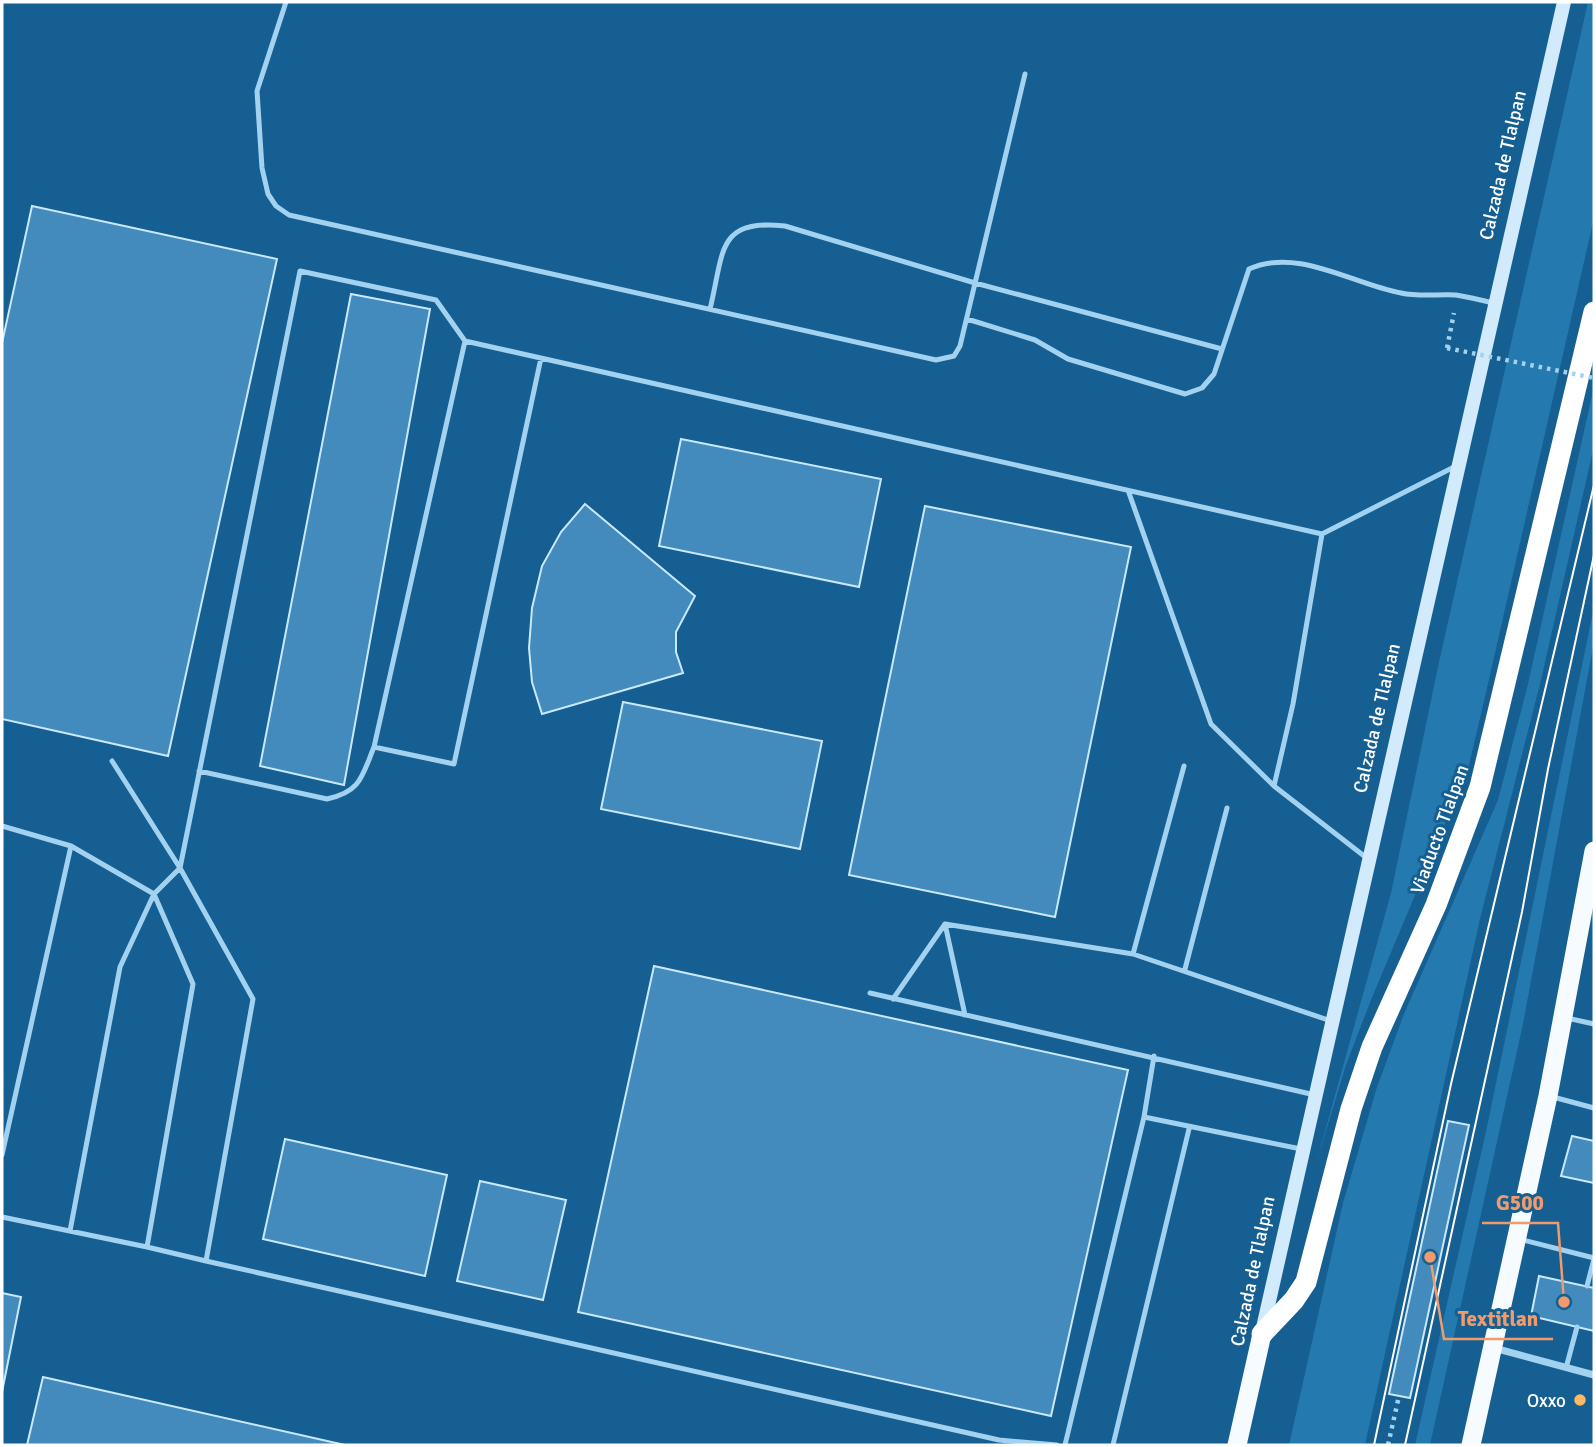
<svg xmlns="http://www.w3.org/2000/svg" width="1596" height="1447" font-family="Signika,sans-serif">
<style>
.green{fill:#2479af}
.building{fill:#428bbc;stroke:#cae8fc;stroke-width:2}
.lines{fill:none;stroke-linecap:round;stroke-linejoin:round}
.path{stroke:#a3d2f1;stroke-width:4.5;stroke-dasharray:3.5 5;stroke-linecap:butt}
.service{stroke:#a3d2f1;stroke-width:5}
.minor{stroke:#a3d2f1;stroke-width:7}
.secondary{stroke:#d1eafc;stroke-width:14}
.trunk{stroke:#f6fbff;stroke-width:19}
.motorway{stroke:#fff;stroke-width:21}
.tram{stroke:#fff;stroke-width:2}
.path-bridge{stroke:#a3d2f1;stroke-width:4.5;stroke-dasharray:3.5 5;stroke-linecap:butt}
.poi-dot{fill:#ffb963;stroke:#155f92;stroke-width:2.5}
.labels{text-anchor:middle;stroke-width:6;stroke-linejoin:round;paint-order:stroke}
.street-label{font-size:19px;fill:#fff;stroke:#155f92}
.poi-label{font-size:19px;fill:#fff;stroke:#155f92;text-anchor:end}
.leader{fill:none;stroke:#f19b6d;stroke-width:2.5}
.callout-dot{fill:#f19b6d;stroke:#155f92;stroke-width:2.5}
.callout-label{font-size:21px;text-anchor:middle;font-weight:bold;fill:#f19b6d;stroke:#155f92;stroke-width:6;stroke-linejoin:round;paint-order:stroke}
</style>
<rect width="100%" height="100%" fill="#155f92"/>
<path class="green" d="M1588,2H1594V218L1485,697L1468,769L1371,1000L1346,1065L1316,1164L1391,893L1439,662Z
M1594,386V446L1541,680L1480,919L1365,1445H1289L1343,1203L1377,1087L1404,1014L1498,800L1528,684Z
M1594,607V642L1523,1024L1430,1445H1415L1487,1127Z"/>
<path class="building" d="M32,206L277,259L168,756L2,719V343Z
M351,294L430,309L344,785L260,766Z
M681,439L881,479L859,587L659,546Z
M585,504L695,596L676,632V652L683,673L542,714L532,682L529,648L532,608L542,566L561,532Z
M925,506L1131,547L1055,917L849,875Z
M623,702L822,741L800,849L601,809Z
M654,966L1128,1070L1051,1416L578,1312Z
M1448,1121L1469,1125L1410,1398L1389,1394Z
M1572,1136L1594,1141V1183L1561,1176Z
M285,1139L447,1175L425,1276L263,1239Z
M480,1181L566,1200L543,1300L457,1281Z
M1539,1276L1594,1288V1331L1531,1316Z
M2,1293L21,1297L2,1392Z
M43,1377L345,1445H27Z"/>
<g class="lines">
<path class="path" d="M1447,348L1454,313
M1388,1445L1399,1396"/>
<path class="service" d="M286,2L257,91L262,168L268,194L276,206L289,215L936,360L954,356L960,346L1025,74
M710,309C724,253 716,218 785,226L975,283L1222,349
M967,319L1035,340L1068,359L1185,394L1202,388L1214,374L1249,269C1298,247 1352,284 1401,293C1419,297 1438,294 1456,295C1468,297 1481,300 1493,303
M465,341L374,747L454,764L541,358
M1129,493L1211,724L1274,786L1293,704L1322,534
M112,761L180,868L253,999L206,1261L999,1440L1057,1445
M199,771L327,799C361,792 362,776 374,747
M1274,786L1368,859
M2,826L71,846L154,894L120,967L70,1231
M945,924L965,1015
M1133,954L1184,766
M1185,969L1227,808
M870,993L1315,1095
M893,999L945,924L1133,954L1331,1021
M1567,1018L1594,1024
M1154,1056L1144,1117L1301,1149
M1553,1097L1594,1108
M2,1155L71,846
M2,1217L147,1247
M1519,1239L1594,1258
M206,1261L147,1247L193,984L154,894L180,868L300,271L436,300L465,341L1322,534L1456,466
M1587,1286L1594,1259
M1566,1368L1577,1327
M1065,1445L1144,1117
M1113,1445L1189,1129"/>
<path class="minor" d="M1494,1348L1594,1375"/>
<path class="secondary" d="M1262,1332L1564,2"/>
<path class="trunk" d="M1237,1445L1262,1334
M1471,1445L1548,1096L1594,851"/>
<path class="motorway" d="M1262,1334L1294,1300L1306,1282L1351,1109L1372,1047L1436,905L1480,787L1594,312"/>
<path class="tram" d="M1374,1445L1451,1084L1594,485
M1405,1445L1522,912L1548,769L1594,555"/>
<path class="path-bridge" d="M1447,348L1594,378"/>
</g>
<circle class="poi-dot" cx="1580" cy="1400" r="7"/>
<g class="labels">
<g class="street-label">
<text transform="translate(1502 165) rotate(-77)" y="7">Calzada de Tlalpan</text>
<text transform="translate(1376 718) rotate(-77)" y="7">Calzada de Tlalpan</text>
<text transform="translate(1439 829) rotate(-70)" y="7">Viaducto Tlalpan</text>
<text transform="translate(1252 1271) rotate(-78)" y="7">Calzada de Tlalpan</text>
</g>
<g class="poi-label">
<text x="1566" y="1407">Oxxo</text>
</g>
</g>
<path class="leader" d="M1564 1302L1558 1223H1482M1430 1257L1444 1339H1553"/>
<g class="callout-dot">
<circle cx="1564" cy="1302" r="7"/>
<circle cx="1430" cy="1257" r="7"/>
</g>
<g class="callout-label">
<text x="1520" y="1210">G500</text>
<text x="1498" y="1326">Textitlan</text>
</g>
<rect width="1596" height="1447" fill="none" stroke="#ffffff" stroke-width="7"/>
</svg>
